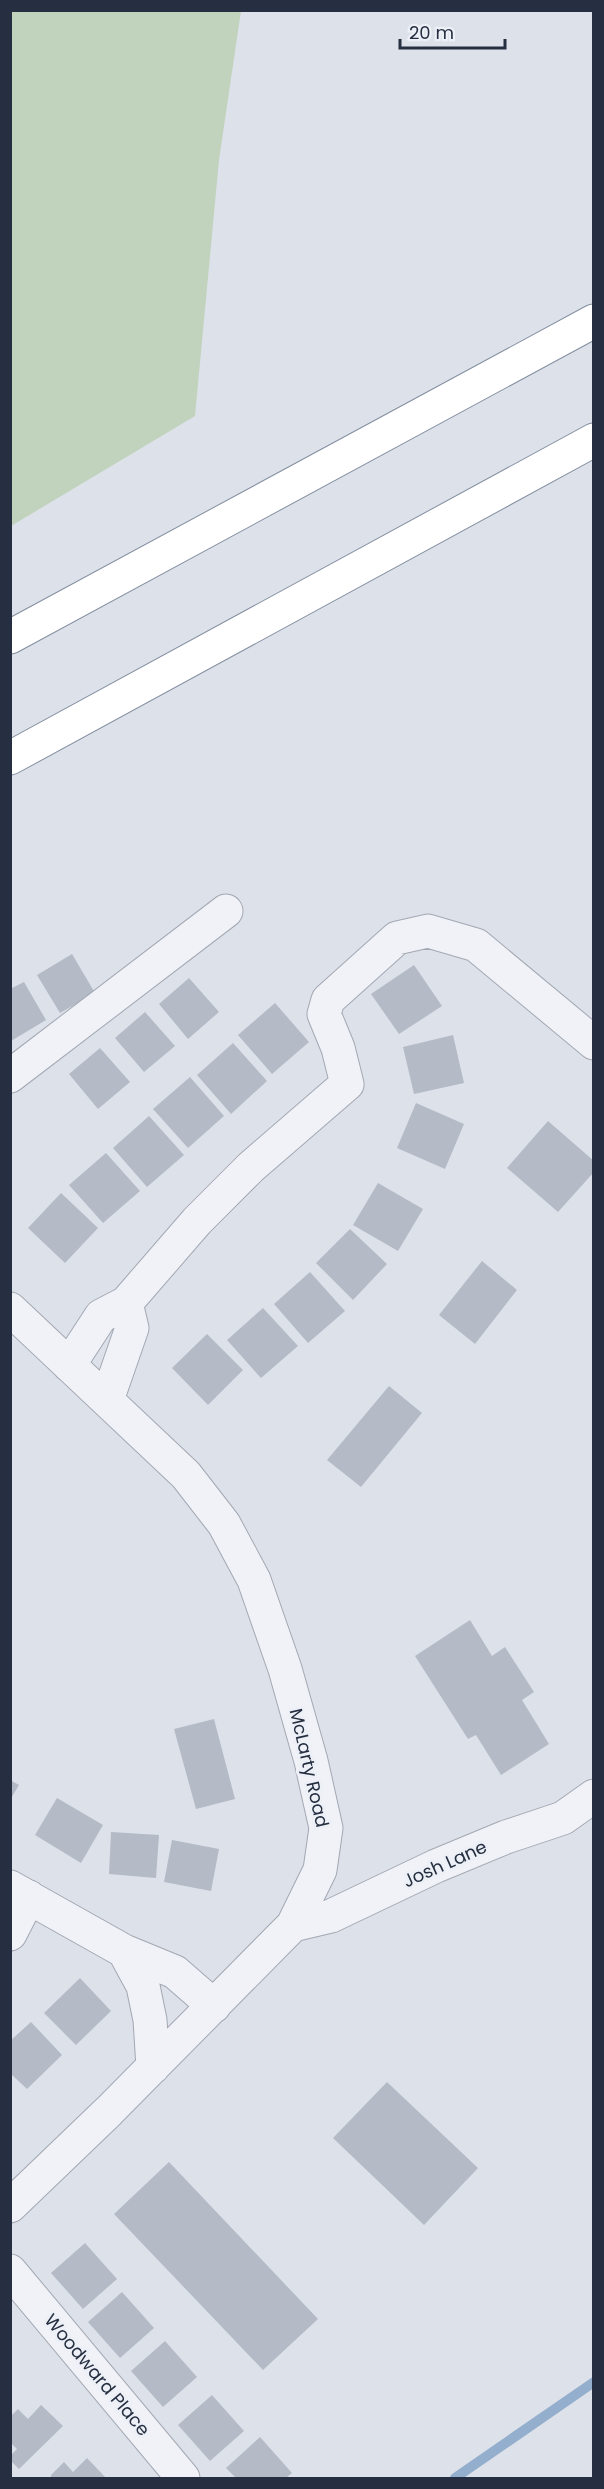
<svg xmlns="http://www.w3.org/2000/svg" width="604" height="2489" font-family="Poppins,sans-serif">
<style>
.green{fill:#c2d3bd}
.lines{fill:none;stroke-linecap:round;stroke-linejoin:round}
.stream{stroke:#94aecd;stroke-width:10}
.building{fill:#b4bac6}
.minor-casing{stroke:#a2a8b3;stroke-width:35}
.highway-casing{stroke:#838ea1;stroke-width:35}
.minor{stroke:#f0f2f7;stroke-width:33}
.highway{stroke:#fff;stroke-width:33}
.labels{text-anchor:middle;stroke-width:6;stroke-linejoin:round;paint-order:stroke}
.street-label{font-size:18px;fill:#252f41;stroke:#edf0f6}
</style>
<rect width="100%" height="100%" fill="#dde1e9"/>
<path class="green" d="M10,11H241L219,160L195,416L11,526Z"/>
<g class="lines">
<path class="stream" d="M455,2478L594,2382"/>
</g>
<path class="building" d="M72,954L95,993L60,1013L37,975Z
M414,965L442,1006L399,1034L371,994Z
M189,978L219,1012L188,1039L159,1004Z
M24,982L46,1020L11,1041L10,989Z
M275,1003L309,1042L272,1074L238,1035Z
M145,1012L175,1046L144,1072L115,1038Z
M453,1035L464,1083L414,1094L403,1047Z
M233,1043L267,1081L231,1114L197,1075Z
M100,1048L130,1082L98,1109L69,1074Z
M190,1077L224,1116L188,1148L153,1109Z
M416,1103L464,1124L445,1169L397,1148Z
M149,1116L184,1155L147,1187L113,1148Z
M548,1121L594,1161V1172L558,1212L507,1168Z
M106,1153L140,1191L103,1223L69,1185Z
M378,1183L423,1209L398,1251L353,1225Z
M61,1193L98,1228L65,1263L28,1228Z
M350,1229L387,1264L353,1300L316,1263Z
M482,1261L517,1290L475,1344L439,1315Z
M310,1272L345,1311L308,1343L274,1304Z
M263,1308L298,1346L261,1378L227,1340Z
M207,1334L243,1370L208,1405L172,1368Z
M389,1386L422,1413L361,1487L327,1460Z
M470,1620L492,1656L505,1647L534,1692L522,1700L549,1744L501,1775L476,1735L468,1739L415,1656Z
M214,1719L235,1799L196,1809L174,1729Z
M10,1780L19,1785L10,1800Z
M57,1798L103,1825L81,1863L35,1835Z
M111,1832L159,1835L156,1878L109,1874Z
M172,1840L219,1849L211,1891L164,1882Z
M80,1978L111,2011L76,2045L44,2013Z
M31,2022L62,2055L27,2089L10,2073V2041Z
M387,2082L478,2168L424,2225L333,2138Z
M169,2162L318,2319L263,2370L114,2214Z
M85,2243L117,2279L83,2309L51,2273Z
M122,2292L154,2328L120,2358L88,2322Z
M165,2341L197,2377L163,2407L131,2371Z
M212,2395L244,2431L210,2461L178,2425Z
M41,2405L63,2426L19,2469L10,2460V2456L17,2449L10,2442V2417L18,2409L28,2419Z
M260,2437L292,2473L286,2478H236L226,2468Z
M87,2458L106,2478H51V2475L64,2462L73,2472Z"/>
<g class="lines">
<g class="minor-casing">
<path id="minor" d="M10,1076L226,911
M10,1309L186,1475L224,1524L254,1580L285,1669L311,1761L326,1828L320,1870L293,1925L109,2111L10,2206
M69,1365L101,1316L126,1303L197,1221L251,1167L347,1084L338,1048L324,1014L328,1000L397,938L428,931L476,945L594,1043
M107,1400L132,1328L126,1303
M10,1887L124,1951L175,1972L214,2006
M293,1925L331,1916L436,1866L506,1837L563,1818L594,1796
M10,1934L29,1897
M124,1951L143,1986L150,2020L153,2067
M10,2271L183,2478"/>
</g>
<g class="highway-casing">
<path id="highway" d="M10,637L594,321
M10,758L594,440"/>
</g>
<use href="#minor" class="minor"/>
<use href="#highway" class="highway"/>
</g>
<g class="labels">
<g class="street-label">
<text transform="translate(309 1768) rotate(77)" y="6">McLarty Road</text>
<text transform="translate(445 1864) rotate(-24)" y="6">Josh Lane</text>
<text transform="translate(97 2375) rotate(50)" y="6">Woodward Place</text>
</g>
</g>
<rect width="604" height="2489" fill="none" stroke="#252f41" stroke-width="24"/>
<path d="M400 39v9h105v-9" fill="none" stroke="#252f41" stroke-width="3"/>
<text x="409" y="39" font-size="18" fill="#252f41" stroke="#edf0f6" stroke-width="4.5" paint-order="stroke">20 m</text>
</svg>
